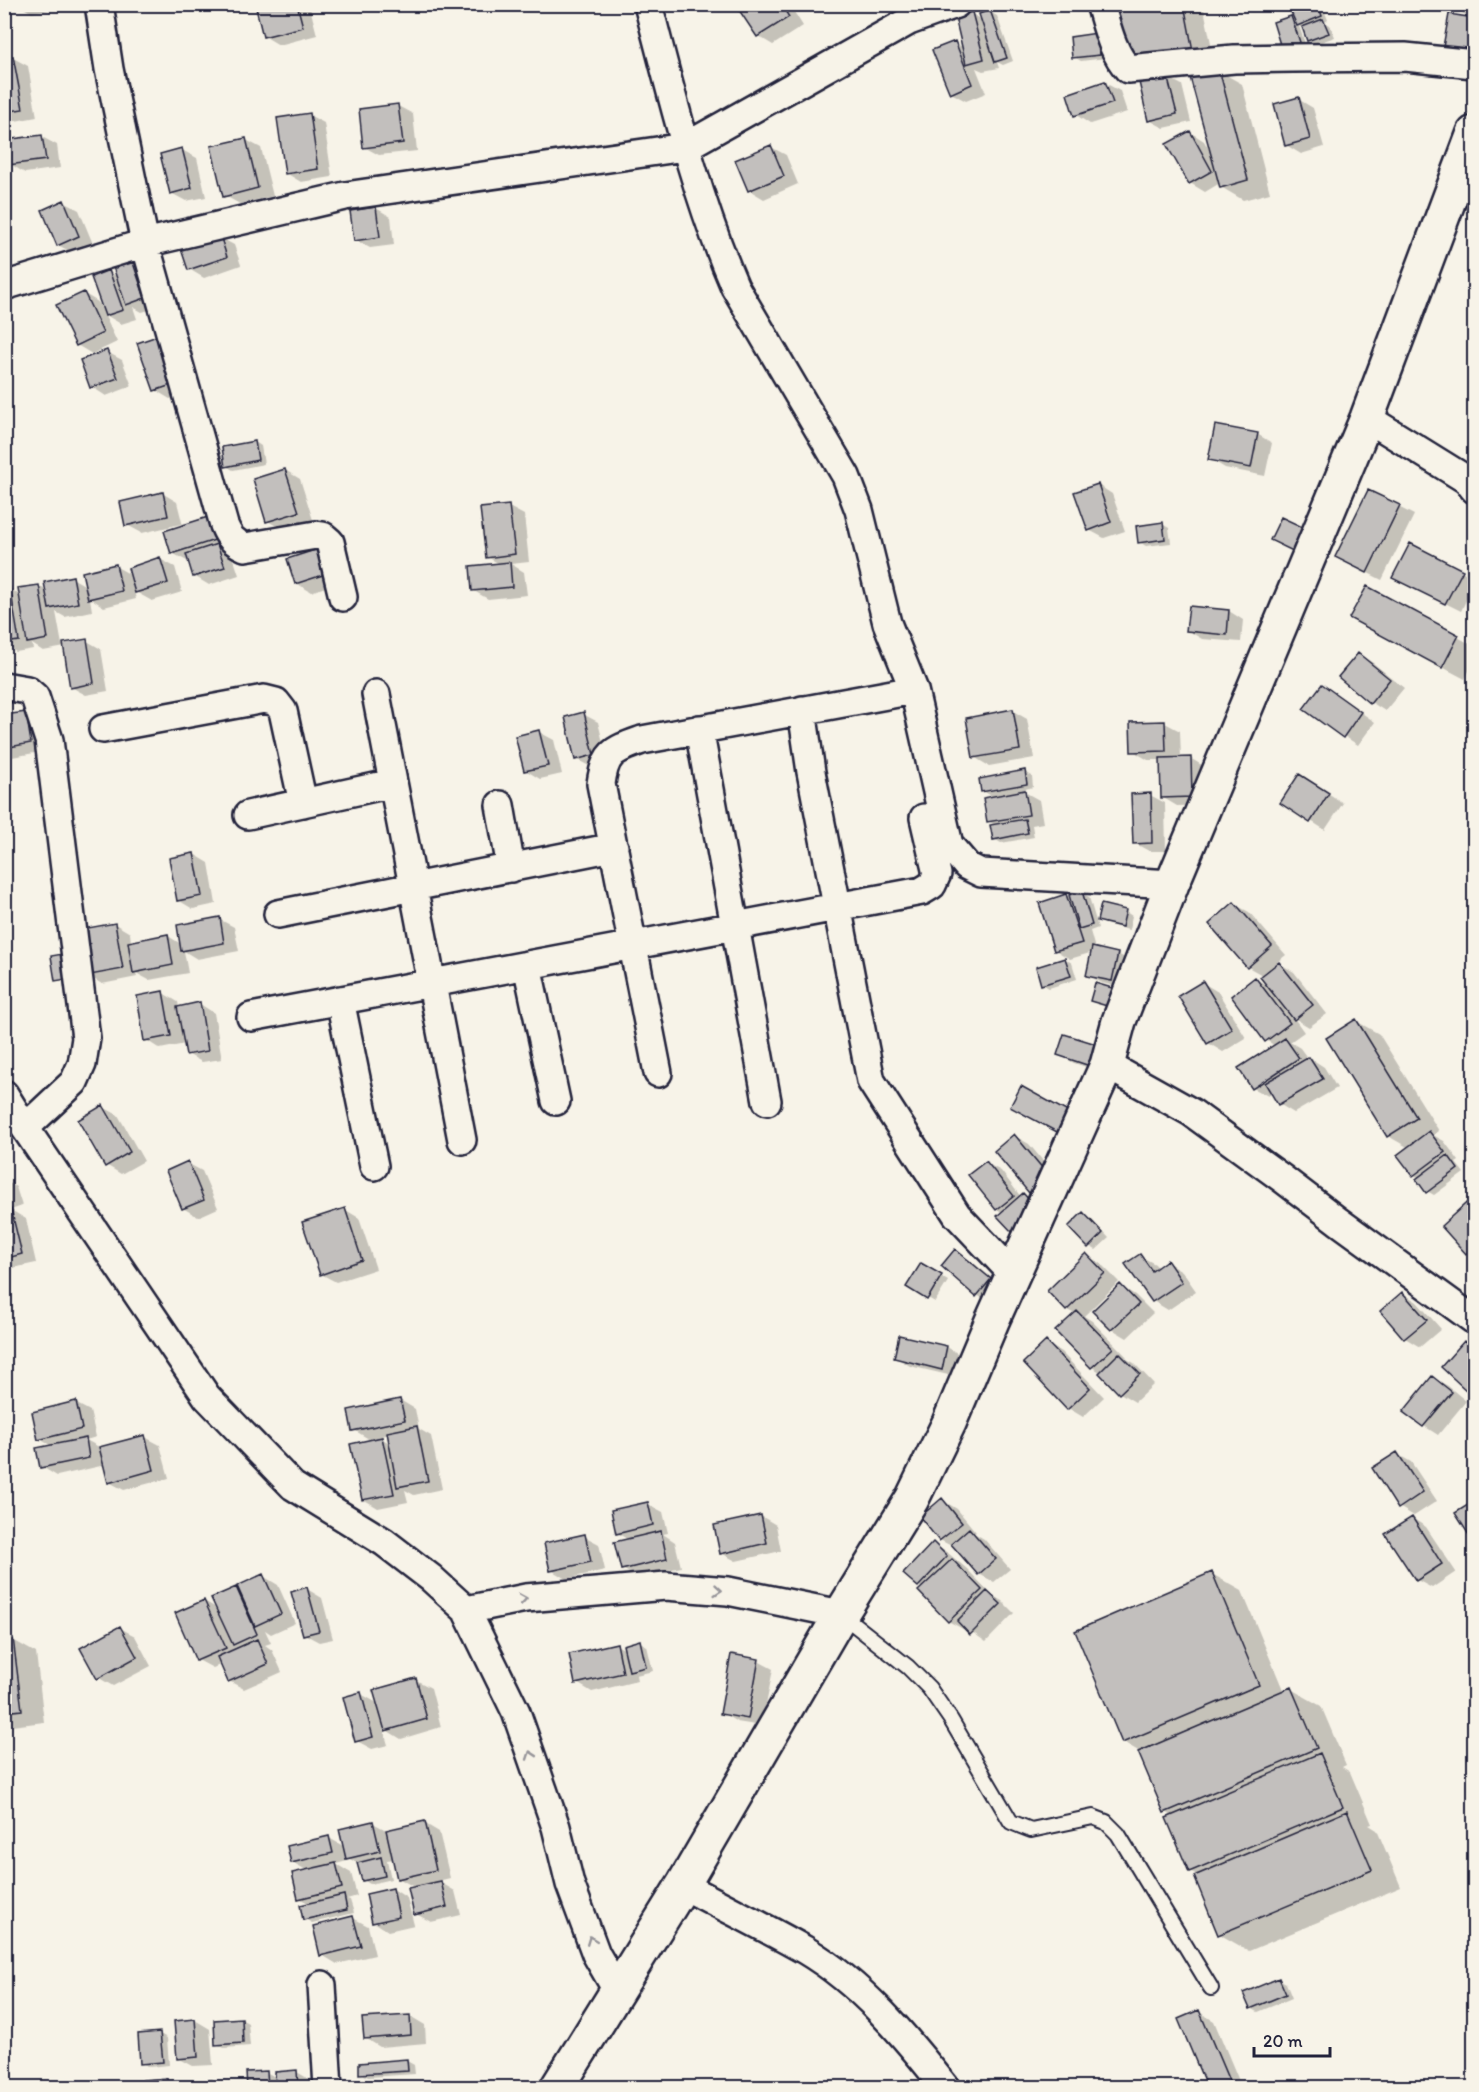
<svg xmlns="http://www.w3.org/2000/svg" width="1479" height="2092" font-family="Itim,sans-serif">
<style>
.shadow{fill:#0003;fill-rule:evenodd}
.building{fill:#c2bfbd;stroke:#22223b;stroke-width:1.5}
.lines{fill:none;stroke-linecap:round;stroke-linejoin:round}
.service-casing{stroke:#22223b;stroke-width:18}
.minor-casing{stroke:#22223b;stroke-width:32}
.tertiary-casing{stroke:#22223b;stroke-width:38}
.service{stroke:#f7f3e8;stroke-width:14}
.minor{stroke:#f7f3e8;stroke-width:27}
.tertiary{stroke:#f7f3e8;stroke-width:33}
.oneway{stroke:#97959a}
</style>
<rect width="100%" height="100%" fill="#f7f3e8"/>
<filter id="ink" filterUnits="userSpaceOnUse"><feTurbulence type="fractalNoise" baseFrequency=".0167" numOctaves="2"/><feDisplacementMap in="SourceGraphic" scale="12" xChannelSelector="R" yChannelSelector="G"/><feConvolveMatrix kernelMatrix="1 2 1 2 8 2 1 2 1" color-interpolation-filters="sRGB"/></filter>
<g filter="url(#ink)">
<path class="shadow" d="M17,4H52L53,9L32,13Z
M257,4H309L317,35L279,45L264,36Z
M737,4H789L803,26L773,45L758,36Z
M1118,4H1203L1215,63Z
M1239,4H1271L1272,6L1252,12Z
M1294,4H1330L1331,8L1324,10L1328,20L1325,22L1330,25L1335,37L1315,44L1308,40L1304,29L1299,26L1307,49L1291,54V17L1296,21L1300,9Z
M1450,4H1474V16L1464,14Z
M990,12L997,16L1013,61L1003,65L997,62L999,68L983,71L976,68L986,93L966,101L951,93L955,43L964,48L972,14L982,20Z
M1097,35L1106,58L1081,61L1074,57Z
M13,58L28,66L37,117L4,123V59Z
M1219,71L1242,84L1270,193L1243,200L1221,187L1220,183L1205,192L1190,183V132L1204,141L1210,151Z
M1167,77L1182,85L1191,122L1164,128L1149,120Z
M1105,83L1120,91L1127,112L1090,124L1076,115Z
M1298,99L1313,108L1324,147L1301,154L1286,145Z
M398,106L413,114L417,151L379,155L364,147Z
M309,115L324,123L332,177L301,182L286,173Z
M42,137L57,145L60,168L25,173L10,164Z
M246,140L261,148L273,196L240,204L225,196Z
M771,147L786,155L798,184L764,199L749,190Z
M182,150L197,158L206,197L186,201L171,193Z
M64,202L79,210L93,244L73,253L58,245Z
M376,208L391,217L394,245L370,248L355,240Z
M219,237L234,245L241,265L204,278L189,269Z
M131,259L146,268L159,307L142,312L133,307L137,319L121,324L104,314L117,342L92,354L77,345L83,293L98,302L101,308H103L109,272L118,277Z
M139,344L194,391L170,399L155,390Z
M107,352L122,360L132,386L106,396L92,387Z
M1257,434L1272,443L1265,476L1225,468L1210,459Z
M255,442L261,446L264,464L233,470L226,466Z
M285,470L300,479L313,520L283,530L268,521Z
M1098,485L1112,494L1125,531L1104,538L1089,530Z
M1369,492L1414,515L1382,580L1352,565Z
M162,493L177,502L183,526L210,518L232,554L239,575L209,585L194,576L190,560L187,561L172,553L181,524L142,533L127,525Z
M509,507L524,515L529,562L511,564L524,572L527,595L488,599L474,591L500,564L487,557Z
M1162,524L1169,528L1171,543L1146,546L1139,542Z
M318,551L340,582L311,592L296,583Z
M160,559L175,567L182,592L152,601L134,591L136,599L104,607L90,598L92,611L65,617L56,612L62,645L87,641L101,649L108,691L86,695L71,687L65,647L43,651L32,644L33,649L16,652L4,645V590L10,589L20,595L39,586L47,591L72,578L86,586L115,566L131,575Z
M1462,571L1474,579V584L1461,611L1409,585Z
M1367,588L1474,646V661L1465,679L1374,631Z
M1229,611L1243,620L1241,642L1202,639L1187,630Z
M1359,654L1373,663L1404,688L1385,711L1371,702Z
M1322,686L1375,722L1358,745L1344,736Z
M1013,711L1027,719L1034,758L989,766L974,757Z
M26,713L40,722L45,751L7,758L4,756V717Z
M583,714L598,722L608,763L591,767L576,759Z
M1165,723L1180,731L1181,758H1190L1205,767L1207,805L1177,806L1162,797L1161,760H1148L1133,751Z
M539,732L554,740L562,774L540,779L525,770Z
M1025,772L1032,776L1033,787L1021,790L1039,800L1043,823L1032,825L1034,837L1001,843L994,839L995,825L988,821L993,797L983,791Z
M1314,784L1343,803L1325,830L1311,821Z
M1150,795L1165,803L1166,851H1149L1134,843Z
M194,854L209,863L216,904L193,909L178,900Z
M1082,893L1089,897L1098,928L1090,931L1095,949L1118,954L1133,963L1127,989L1102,983L1088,975L1093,952L1070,959L1055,950L1066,895L1072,898Z
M1234,904L1249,912L1286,955L1277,962L1294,972L1327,1014L1309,1027L1294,1018L1304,1032L1290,1042L1300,1048L1308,1059L1310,1058L1324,1067L1337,1088L1294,1113L1279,1104L1273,1093L1268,1096L1253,1088L1275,1046L1266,1040L1256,979L1271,988L1264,976L1248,967Z
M1102,906L1126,912L1132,916L1129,930L1105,924L1098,920Z
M219,919L234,927L239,951L197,959L184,951L188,973L149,980L136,973L137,977L102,984L87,975L115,924L130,933L131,942L168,936L181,944Z
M1065,959L1072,963L1077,979L1049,988L1042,984Z
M1203,983L1218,992L1246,1038L1223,1052L1208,1043Z
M163,993L178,1002L179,1008L200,1004L214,1013L222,1059L202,1062L187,1054L185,1044L160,1049L146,1040Z
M1356,1021L1379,1034L1439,1131L1433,1135L1444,1141L1459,1161L1456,1163L1464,1173L1434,1195L1427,1191L1420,1178L1414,1175L1409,1148L1388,1136Z
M1065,1036L1114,1076L1074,1063L1059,1055Z
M103,1107L118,1115L144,1161L121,1174L106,1165Z
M1015,1136L1029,1144L1063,1185L1045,1200L1030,1192Z
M187,1163L202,1171L218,1208L198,1217L183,1208Z
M986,1163L1001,1171L1021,1197L1023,1195L1038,1204L1003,1213L997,1209L970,1176Z
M4,1180L16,1187L22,1206L11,1210L26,1219L36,1263L4,1270Z
M1474,1198V1262L1471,1258L1473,1256L1467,1252L1444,1226Z
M344,1209L359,1218L376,1269L336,1282L321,1274Z
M1084,1214L1090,1218L1109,1238L1096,1250L1089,1246Z
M955,1251L970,1260L1005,1289L992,1304L977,1295Z
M1086,1255L1101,1264L1119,1282L1084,1316L1092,1321L1127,1357L1125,1358L1134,1363L1154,1384L1135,1402L1120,1393L1100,1372L1092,1367L1075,1314L1067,1310Z
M1140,1256L1155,1264L1158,1268L1167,1262L1182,1271L1196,1291L1168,1310L1153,1301Z
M921,1265L948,1281L935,1302L908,1287Z
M1120,1286L1135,1295L1153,1313L1127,1338L1112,1329L1094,1311Z
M1403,1293L1417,1302L1441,1329L1420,1347L1405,1338Z
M901,1336L947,1347L962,1356L957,1377L910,1366L895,1357Z
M1046,1343L1061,1352L1104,1397L1083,1417L1068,1408Z
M1465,1343L1474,1349V1394L1469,1391Z
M1433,1378L1448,1386L1466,1401L1438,1435L1424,1426Z
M400,1400L415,1409L419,1429L431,1436L442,1489L414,1495L405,1490L408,1502L378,1508L363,1499L372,1441L354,1430ZM389,1434L390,1443L378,1437Z
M75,1403L90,1411L96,1437L86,1440L101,1448L145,1437L160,1445L169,1478L124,1490L109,1482L105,1465L57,1476L42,1467L52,1446L39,1439Z
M1397,1454L1411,1462L1437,1501L1414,1516L1399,1507Z
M942,1500L957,1509L976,1532L974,1533L984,1539L1010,1569L994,1582L979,1574L955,1548L940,1540Z
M1474,1503V1541L1457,1514Z
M648,1504L663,1512L668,1533L663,1534L675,1542L681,1567L637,1577L622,1569L629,1540L617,1533Z
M761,1516L776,1525L781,1551L736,1561L721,1553Z
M1412,1518L1426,1527L1456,1572L1432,1588L1417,1580Z
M584,1536L599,1544L605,1570L566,1579L551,1570Z
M933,1544L948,1553L967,1569L993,1596L1002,1601L1014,1613L986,1642L965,1627L963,1629L948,1621L923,1588L919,1586Z
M1212,1574L1242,1591L1284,1692L1291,1689L1321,1706L1346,1765L1342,1767L1350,1772L1372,1824L1369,1825L1377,1830L1401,1887L1249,1951L1219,1934L1199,1876L1190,1871L1174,1817L1166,1812L1140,1752L1123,1742Z
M263,1576L278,1585L295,1623L271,1634L265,1630L271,1643L265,1645L272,1650L282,1672L244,1689L229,1681L222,1664L213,1668L198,1660L204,1601L218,1609L236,1589L242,1592Z
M307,1589L322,1598L333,1639L319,1642L304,1634Z
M120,1628L135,1636L151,1666L113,1686L99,1678Z
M13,1640L36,1653L44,1722L4,1727V1641Z
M640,1642L647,1646L653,1671L636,1675L637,1681L592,1692L577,1683L616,1645L626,1650Z
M758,1661L773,1669L762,1726L737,1722L722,1713Z
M416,1680L431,1688L441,1727L401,1739L383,1728L388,1745L372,1749L357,1741L361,1694L379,1704Z
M373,1823L388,1831L424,1823L439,1832L450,1878L438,1881L455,1891L461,1915L431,1922L416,1914V1888L398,1878L394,1859L387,1860L391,1879L370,1884L363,1880L359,1864L346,1857L347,1861L336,1864L351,1873L357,1896L347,1899L350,1900L354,1913L312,1923L305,1919L310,1904L299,1898L308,1871L292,1862L329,1838L345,1847Z
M393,1889L407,1898L414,1925L388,1931L374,1922Z
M353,1918L368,1926L375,1955L337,1964L322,1955Z
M1279,1979L1286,1983L1292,1998L1258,2012L1251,2008Z
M1199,2012L1214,2021L1242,2088H1208Z
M410,2016L425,2025L426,2043L380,2047L365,2038Z
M241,2019L248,2023L250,2046L224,2048L217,2044Z
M195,2020L210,2029L213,2065L193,2066L178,2058Z
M160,2034L167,2038L169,2065L149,2067L142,2063Z
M407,2061L414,2065L415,2074L368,2077L361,2073Z
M266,2072L277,2078L297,2072L312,2081V2088H248Z
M167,2080L180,2088H145Z
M211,2081L218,2085L219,2088H198Z"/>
<path class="building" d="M255,4H297L303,27L263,37Z
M735,4H781L789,17L757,37Z
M1117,4H1184L1193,51L1128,64Z
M1309,4H1318L1322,16L1297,26L1291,12Z
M1448,4H1474V12L1448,7Z
M990,10L1007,58L995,62L979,14Z
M972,12L984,59L966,64L955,17Z
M1449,14L1474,18V52L1443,47Z
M1291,16L1301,45L1282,51L1273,22Z
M1323,19L1329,33L1307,41L1302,27Z
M1097,33L1100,55L1072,58L1070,37Z
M955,41L972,84L950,94L932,50Z
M13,56L23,109L4,112V58Z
M1219,69L1248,180L1220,188L1190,77Z
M1167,75L1177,114L1148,121L1139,82Z
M1105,81L1113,103L1074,116L1067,94Z
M1299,97L1310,139L1285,146L1274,104Z
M398,104L403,143L363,148L359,109Z
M310,113L318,169L285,174L277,118Z
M1190,131L1212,171L1189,184L1166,144Z
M42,135L46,160L8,165L5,140Z
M246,138L258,188L223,197L211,146Z
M771,145L784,176L748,191L735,160Z
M182,148L192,188L170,194L160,154Z
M64,200L79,236L57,246L42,210Z
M376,207L380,237L354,241L350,211Z
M220,235L227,257L188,270L181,249Z
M131,257L145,298L126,305L112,264Z
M109,270L123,310L105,316L91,277Z
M84,292L103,333L76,346L56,305Z
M163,334L180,382L154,391L137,343Z
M107,350L118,378L90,388L80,360Z
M1215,425L1258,433L1251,468L1208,460Z
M255,441L258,460L225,467L222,447Z
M285,469L299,512L266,522L253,479Z
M1098,484L1111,522L1088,531L1074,492Z
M1368,490L1400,505L1367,573L1335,557Z
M163,492L168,516L125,526L120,502Z
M509,505L515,554L486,558L480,508Z
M211,516L218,539L171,554L164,531Z
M1281,517L1311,531L1299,554L1270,540Z
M1163,522L1165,539L1138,543L1136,526Z
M1410,543L1463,570L1445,604L1392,578Z
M217,544L225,567L193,577L186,554Z
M318,549L326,574L295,584L287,559Z
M160,557L168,583L135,593L128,568Z
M510,562L512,587L472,591L470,566Z
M116,564L122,591L88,599L82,572Z
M73,576L78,603L49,609L44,582Z
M39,585L48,639L27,643L18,588Z
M1367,586L1459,635L1442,668L1349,618Z
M10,587L19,641L4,643V588Z
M1189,606L1229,610L1227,635L1186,631Z
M87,639L94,683L70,688L63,643Z
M1358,653L1390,679L1370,704L1338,677Z
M1322,684L1361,712L1343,738L1303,709Z
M1013,709L1020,750L973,758L966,718Z
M26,712L31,743L4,748V715Z
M584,712L594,755L575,760L565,717Z
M1165,721L1166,751L1131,752L1130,722Z
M539,730L548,766L524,771L515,736Z
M1191,757L1192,797L1161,798L1160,758Z
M1025,770L1027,784L981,792L979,779Z
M1299,774L1329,793L1310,823L1280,803Z
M1025,790L1029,815L987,822L983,798Z
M1151,793L1152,843L1133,844L1131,794Z
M1025,819L1028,833L993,840L990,825Z
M194,853L202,896L177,901L169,858Z
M1082,891L1092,925L1079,929L1069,895Z
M1066,894L1082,943L1054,951L1039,903Z
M1234,902L1272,946L1247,968L1209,924Z
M1101,904L1126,910L1122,927L1097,921Z
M220,917L224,943L181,951L177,925Z
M115,923L123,969L85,976L77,930Z
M168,934L173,965L133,973L128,942Z
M1092,947L1118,953L1112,981L1086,976Z
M68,953L73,978L55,981L51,956Z
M1065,958L1071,976L1041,985L1036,967Z
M1279,962L1313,1005L1294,1020L1260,977Z
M1255,977L1290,1023L1265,1042L1231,996Z
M1203,981L1232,1029L1207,1044L1178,996Z
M1095,983L1119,990L1114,1008L1090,1001Z
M163,991L171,1036L144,1041L137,996Z
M200,1002L208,1051L186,1055L177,1007Z
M1356,1019L1417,1118L1387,1137L1326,1038Z
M1064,1034L1106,1047L1099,1069L1057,1055Z
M1285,1038L1299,1058L1252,1089L1238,1068Z
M1309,1057L1323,1079L1278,1105L1265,1083Z
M1021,1086L1068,1112L1057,1132L1010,1107Z
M103,1105L130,1152L105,1167L78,1120Z
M1429,1131L1445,1152L1413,1176L1397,1155Z
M1014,1134L1049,1176L1029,1193L994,1151Z
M1448,1155L1458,1169L1426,1193L1416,1179Z
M188,1161L204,1200L182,1209L166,1171Z
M986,1161L1014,1196L996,1210L968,1175Z
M1023,1193L1038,1210L1013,1233L997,1216Z
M1474,1196V1246L1466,1254L1441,1226Z
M345,1208L362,1260L320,1275L302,1222Z
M11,1209L22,1254L4,1259V1210Z
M1083,1212L1103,1233L1088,1248L1068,1227Z
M955,1249L991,1279L976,1297L941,1266Z
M1086,1253L1105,1273L1066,1311L1047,1291Z
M1140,1254L1152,1271L1167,1260L1182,1282L1152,1302L1125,1264Z
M921,1263L942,1275L927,1300L906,1287Z
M1120,1284L1139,1304L1111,1330L1092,1311Z
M1402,1292L1427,1320L1404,1339L1380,1311Z
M1077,1311L1113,1348L1091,1368L1055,1331Z
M899,1335L947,1346L942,1370L894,1358Z
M1046,1341L1090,1388L1067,1410L1023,1363Z
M1464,1341L1474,1350V1385L1468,1392L1441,1367Z
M1119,1353L1140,1374L1119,1394L1099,1373Z
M1432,1376L1452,1392L1423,1427L1403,1412Z
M400,1399L405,1420L352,1431L348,1410Z
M76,1401L82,1429L38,1440L32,1412Z
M417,1426L428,1481L397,1487L387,1432Z
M145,1435L154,1470L108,1483L99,1447Z
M382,1437L394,1494L362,1500L350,1444Z
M86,1438L89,1458L40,1468L36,1448Z
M1397,1452L1423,1492L1398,1509L1372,1468Z
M942,1498L962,1523L939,1541L920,1517Z
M1474,1501V1543L1455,1513Z
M648,1502L653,1525L616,1534L611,1510Z
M761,1515L767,1543L720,1554L714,1525Z
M1412,1517L1442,1564L1416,1581L1385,1534Z
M969,1528L996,1559L978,1575L951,1544Z
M661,1531L667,1559L621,1570L614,1542Z
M585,1534L591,1562L550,1571L544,1543Z
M933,1542L947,1556L918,1587L903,1574Z
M952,1559L982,1590L948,1622L918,1591Z
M1212,1572L1259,1685L1122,1743L1075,1631Z
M263,1574L281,1614L255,1626L237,1586Z
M236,1587L257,1634L233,1645L211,1598Z
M307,1587L319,1631L303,1635L291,1592Z
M987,1591L1001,1604L970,1635L957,1621Z
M204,1600L226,1648L196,1661L175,1613Z
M120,1626L137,1657L97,1679L80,1648Z
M13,1638L22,1710L4,1712V1640Z
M257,1639L268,1664L228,1682L217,1657Z
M640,1640L646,1667L629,1671L623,1645Z
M617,1643L623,1673L575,1684L569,1654Z
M731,1654L759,1659L748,1719L720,1714Z
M416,1678L427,1719L385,1731L373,1690Z
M1291,1687L1317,1748L1164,1813L1138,1752Z
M361,1692L373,1737L355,1742L343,1697Z
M1320,1753L1343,1807L1189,1872L1166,1818Z
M1347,1811L1372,1870L1218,1935L1194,1876Z
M373,1821L380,1851L346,1859L339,1829Z
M425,1821L436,1870L397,1879L386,1830Z
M329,1836L333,1853L291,1863L287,1846Z
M381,1857L385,1876L362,1881L357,1863Z
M336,1863L342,1888L298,1899L292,1873Z
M441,1881L447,1907L414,1915L408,1888Z
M393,1888L399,1917L372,1923L366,1894Z
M344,1895L347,1910L303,1920L300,1905Z
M353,1916L361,1946L320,1956L313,1926Z
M1279,1978L1286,1994L1250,2009L1243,1993Z
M1199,2010L1229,2081L1215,2088H1207L1178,2019Z
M410,2015L411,2035L364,2039L362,2018Z
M242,2018L243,2043L215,2045L214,2020Z
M195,2019L198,2057L177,2059L174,2021Z
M160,2032L163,2062L140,2064L138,2034Z
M407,2059L408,2071L359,2074V2063Z
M297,2070L298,2088H276L275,2072Z
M267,2071L268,2088H247L246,2072Z
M167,2078L168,2088H144L143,2080Z
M212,2080V2088H197L196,2081Z
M404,2084V2088H353Z"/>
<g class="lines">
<g class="service-casing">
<path id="service" d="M841,1614L908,1667L929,1688L951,1720L1011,1822L1031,1830L1093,1817L1106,1822L1118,1834L1211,1988"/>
</g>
<g class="minor-casing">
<path id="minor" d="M99,4L109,69L145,243L224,525C229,537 233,542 245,547L316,535L323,536L330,542L343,597
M648,4C673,100 696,197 735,287L846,476L859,510L887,623L914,690
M1100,4C1107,26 1112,52 1128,69L1234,59L1293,58L1405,57L1474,64
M4,286L145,243L345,196L685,147L909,21L956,4
M1367,418L1467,480L1474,489
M4,686L27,690L35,697L49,740L86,1038L82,1064L74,1082L25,1128
M376,694L462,1140
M802,710L811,772L871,1081L957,1215L1013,1274
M103,729L264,699L276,702L283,711L303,803
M699,729L767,1101
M500,805L511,868
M248,815L393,783
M278,914L614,847
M527,965L556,1101
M340,1000L374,1166
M251,1017L922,891L932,885L937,874L924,818
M1107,1065L1191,1112L1283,1179L1338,1221L1474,1320
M658,1073L601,784C605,752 614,750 642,740L914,690L949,845L967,866L981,873L1172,884
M4,1094L25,1128L207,1397L293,1486L384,1542L431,1578L466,1610L516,1712L556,1827L570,1884L596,1954L618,1992
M466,1610L526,1598L666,1586L728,1591L841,1614
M683,1885C723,1907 765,1927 805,1950C862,1984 905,2036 946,2088
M322,1985L328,2088"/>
</g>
<g class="tertiary-casing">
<path id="tertiary" d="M557,2088L683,1885L841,1614L912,1499L949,1423L992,1321L1107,1065L1119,1021L1172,884L1367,418L1474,133"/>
</g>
<use href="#service" class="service"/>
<use href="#minor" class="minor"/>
<use href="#tertiary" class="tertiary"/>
</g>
<defs><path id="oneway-chevron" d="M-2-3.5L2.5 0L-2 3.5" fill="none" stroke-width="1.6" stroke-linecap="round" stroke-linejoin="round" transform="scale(1.5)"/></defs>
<g class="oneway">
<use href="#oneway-chevron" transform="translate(718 1590) rotate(5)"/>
<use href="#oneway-chevron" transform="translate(523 1599) rotate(-9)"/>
<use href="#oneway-chevron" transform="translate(531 1755) rotate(-109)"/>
<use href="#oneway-chevron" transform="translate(591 1940) rotate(-111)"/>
</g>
</g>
<rect width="1479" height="2092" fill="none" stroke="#f7f3e8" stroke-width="24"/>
<rect x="12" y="12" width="1455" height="2068" fill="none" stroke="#22223b" stroke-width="2" filter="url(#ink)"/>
<path d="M1254 2047v9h76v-9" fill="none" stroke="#22223b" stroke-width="3"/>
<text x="1263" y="2047" font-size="18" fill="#22223b" stroke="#f7f3e8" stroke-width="4.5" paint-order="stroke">20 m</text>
</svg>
